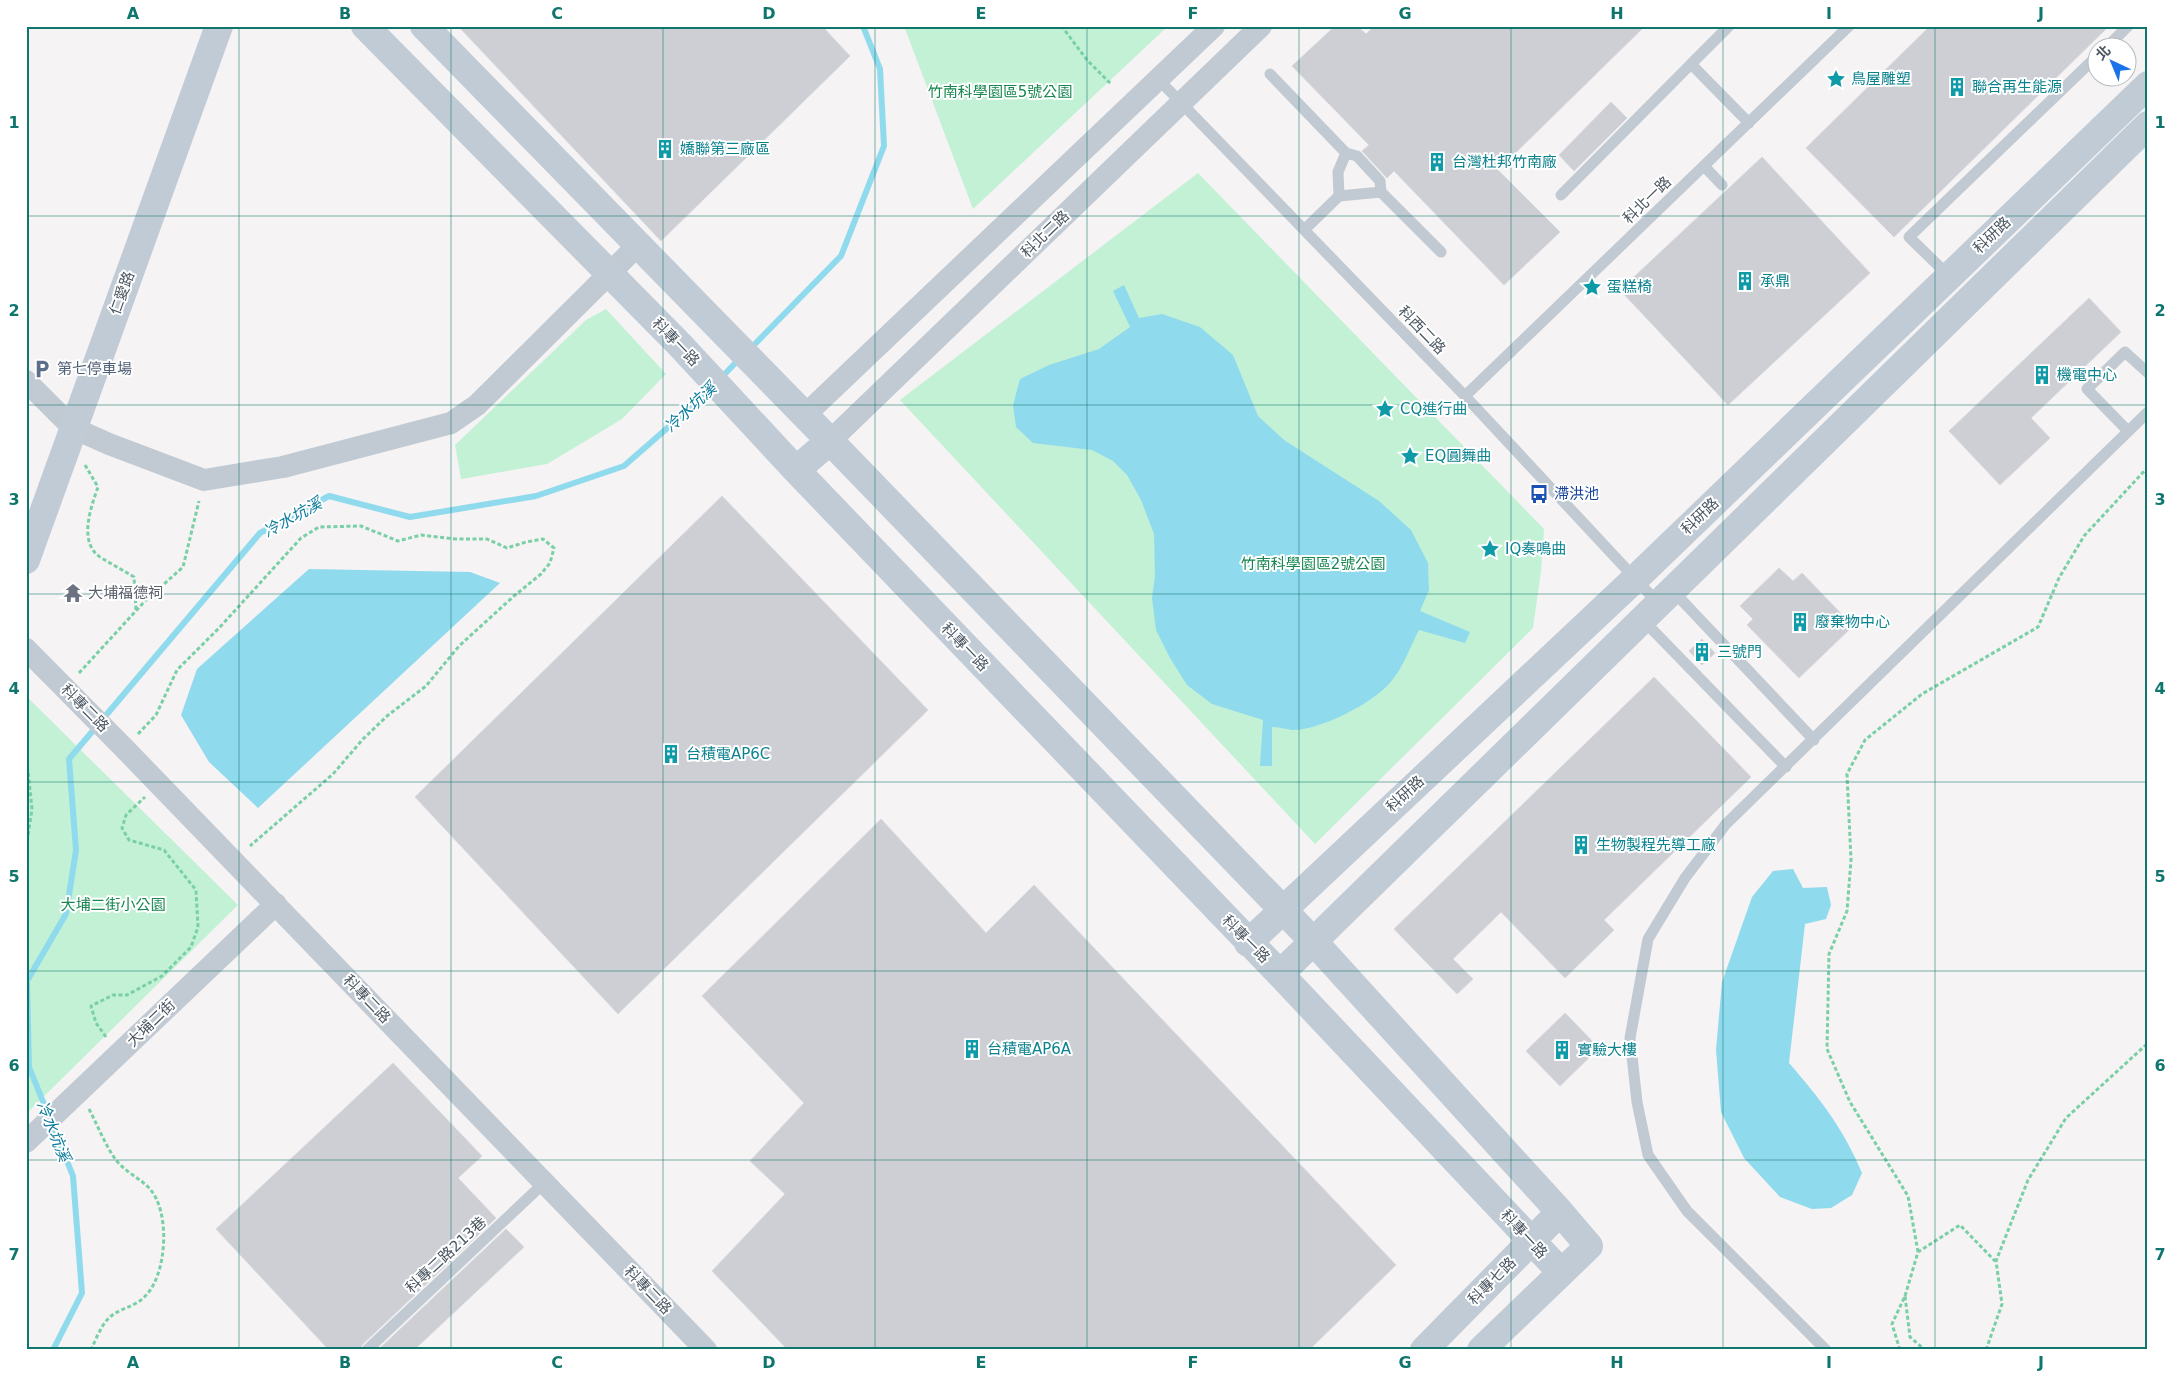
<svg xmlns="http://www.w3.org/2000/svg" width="2174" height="1376" font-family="'DejaVu Sans','Noto Sans TC',sans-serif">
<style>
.green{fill:#c3f1d5}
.water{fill:#90daee}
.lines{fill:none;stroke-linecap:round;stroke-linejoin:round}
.stream{stroke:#90daee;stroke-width:6}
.building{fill:#cdcfd5;stroke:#d7d9de}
.path{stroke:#7ad0a6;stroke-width:3;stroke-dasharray:4 2.5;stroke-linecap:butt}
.lane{stroke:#c1cad2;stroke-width:11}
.street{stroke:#c1cad2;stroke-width:22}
.secondary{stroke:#c1cbd6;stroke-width:28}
.grid{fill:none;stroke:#0f766e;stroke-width:1;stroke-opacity:0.55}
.labels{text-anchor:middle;stroke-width:4;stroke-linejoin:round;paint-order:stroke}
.culture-label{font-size:15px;fill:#0d838f;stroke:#fff;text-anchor:start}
.park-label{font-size:15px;fill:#17864f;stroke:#fff}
.street-label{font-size:15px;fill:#4a5661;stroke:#fff}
.service-label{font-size:15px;fill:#4e5e75;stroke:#fff;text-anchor:start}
.transit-label{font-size:15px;fill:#164399;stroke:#fff;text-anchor:start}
.worship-label{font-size:15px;fill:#5b616d;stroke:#fff;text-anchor:start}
.water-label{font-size:16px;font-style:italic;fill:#0c7c9b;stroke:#fff}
.neatline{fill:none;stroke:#0f766e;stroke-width:2}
.grid-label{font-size:16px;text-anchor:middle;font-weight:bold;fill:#0f766e}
</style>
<rect width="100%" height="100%" fill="#f5f3f3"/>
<path class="green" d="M904,26H1168L973,209Z
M1198,173L1544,529L1541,571L1533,628L1315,844L900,400Z
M606,309L666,374L622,419L547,464L461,479L455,445L586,320Z
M26,696L238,905L26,1114Z"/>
<path class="water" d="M1124,285L1139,318L1162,314L1200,327L1233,355L1258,416L1284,440L1379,501L1411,530L1428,563L1429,590L1420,611L1470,632L1465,643L1419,630C1410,647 1403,669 1389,684C1371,704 1318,731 1292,730C1285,729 1279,727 1272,727V766H1260L1263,720L1212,704L1187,685L1170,658L1156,630L1152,598L1155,576L1154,534L1141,500L1127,475L1113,461L1092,450L1033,443L1016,427L1013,405L1020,379L1049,365L1099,349L1130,327L1113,291Z
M309,569L470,572L500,583L258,808L209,762L181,715L197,669Z
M1793,869L1803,888L1827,887L1831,905L1826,919L1805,924L1789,1063C1821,1100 1843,1128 1862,1173L1852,1195L1831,1208L1812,1209L1780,1197L1744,1158L1721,1112L1716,1050L1722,982L1752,897L1773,871Z"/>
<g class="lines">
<path class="stream" d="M750,349L841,256L884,146L880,69L863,26
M720,379L741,357
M53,1350L82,1293L73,1176L29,1067L27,981L66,914L76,850L69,759L260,533L329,496L410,517L536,496L624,466L689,409L711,388"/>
</g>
<path class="building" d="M458,26H822L850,56L661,241Z
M1335,26H1357L1366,34L1374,26H1645L1498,170L1560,232L1504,285L1394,171L1387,178L1362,151L1369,145L1292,66Z
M1930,26H2109L1894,237L1806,148Z
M1611,102L1627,118L1574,171L1559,155Z
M1762,157L1870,273L1728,405L1620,290Z
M2089,298L2121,332L2031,418L2050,438L2000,485L1949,431Z
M722,496L928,710L618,1014L415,797Z
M1779,568L1793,581L1802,573L1853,626L1799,678L1747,625L1753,619L1740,606Z
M1702,639L1715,653L1702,665L1689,651Z
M1654,677L1751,777L1604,920L1614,930L1565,978L1501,912L1453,959L1473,979L1457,994L1394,929Z
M881,819L986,933L1034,885L1396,1265L1309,1350H788L712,1271L785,1194L750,1161L804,1103L702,996Z
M1565,1013L1599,1048L1560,1086L1526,1051Z
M393,1063L482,1156L458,1178L496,1218L362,1345L360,1350H329L216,1229Z
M506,1229L524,1247L414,1350H378Z"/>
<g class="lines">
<path class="path" d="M1065,26L1063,28L1087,60L1111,84
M85,465L98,487C91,507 78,542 100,557C111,564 123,570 134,577L136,610
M79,673L145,601L183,567L199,501
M26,689L27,680
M138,734L156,715L177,670L220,627L301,538L319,527L361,526L398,541L421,535L456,539H487L507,548L526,542L543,539L554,548L550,563L541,574L514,596L459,646L426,686L387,716L363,739L333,774L250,846
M26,767L28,770L32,809L26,849
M106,1037L96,1023L91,1006L113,995H127L162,976L191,947L198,927L196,890L164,850L129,840L122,828L126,815L145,797
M89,1109C98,1126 105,1145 116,1160C125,1172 140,1178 150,1189C170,1212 167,1270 148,1293C136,1308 121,1307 110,1317C101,1325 96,1339 91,1350
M1918,1252L1908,1196L1850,1102L1827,1049L1829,954L1847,911L1851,860L1847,774L1865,740L1922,694L2038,627L2059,578L2084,536L2148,467
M1905,1296L1918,1252L1960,1225L1995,1261
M1900,1350L1892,1324L1905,1296L1910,1337L1925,1350
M1986,1350L2002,1304L1996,1261L2028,1180L2066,1118L2148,1043"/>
<path class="lane" d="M1729,26L1691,64L1749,123
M2106,48L2128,26
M1270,74L1346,153
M1159,80L1465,396L1658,603
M1704,166L1722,185
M1381,192L1441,252
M1561,195L1691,64
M1304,230L1339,196L1381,192L1380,181L1357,156L1346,153L1338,172L1339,196
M1949,276L1909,237L2096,57
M1465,396L1849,26
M2128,431L2087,389L2125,352L2148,373
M1673,591L1814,740
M1643,620L1786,767
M367,1350L545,1182
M1826,1350L1687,1211L1648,1155L1637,1102L1630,1038L1648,939L1685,878L1726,824L2148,412"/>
<path class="street" d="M26,381L73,428L109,444L204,480L283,467L451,423L477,405L638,245
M804,416L1214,26
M830,441L1261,26
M26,649L122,746L706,1350
M26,1142L276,904"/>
<path class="secondary" d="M365,26L679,344L796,470L1280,974L1561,1272
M424,26L830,441L1314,942L1560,1212L1589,1246L1481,1350
M796,470L830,441
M26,560L219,26
M1248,943L1635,579L2148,85
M1280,974L2148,125
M1424,1350L1560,1212"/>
</g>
<path class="grid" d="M239,26V1350M451,26V1350M663,26V1350M875,26V1350M1087,26V1350M1299,26V1350M1511,26V1350M1723,26V1350M1935,26V1350M26,216H2148M26,405H2148M26,594H2148M26,782H2148M26,971H2148M26,1160H2148"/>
<defs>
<g id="sight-bare" transform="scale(1.5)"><path d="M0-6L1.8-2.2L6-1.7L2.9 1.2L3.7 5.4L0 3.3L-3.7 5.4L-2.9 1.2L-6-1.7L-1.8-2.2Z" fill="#0f9aa8" stroke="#fff" stroke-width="2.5" paint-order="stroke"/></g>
<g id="building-bare" transform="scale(1.5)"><path d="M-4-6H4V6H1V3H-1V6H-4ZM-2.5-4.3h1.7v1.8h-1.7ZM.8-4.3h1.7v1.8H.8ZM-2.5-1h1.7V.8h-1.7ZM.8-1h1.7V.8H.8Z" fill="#0f9aa8" stroke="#fff" stroke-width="2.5" paint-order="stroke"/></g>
<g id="parking-bare" transform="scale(1.5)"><path d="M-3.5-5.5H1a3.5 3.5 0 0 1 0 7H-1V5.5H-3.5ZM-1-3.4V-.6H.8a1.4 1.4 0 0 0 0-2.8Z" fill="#5c6f8a" stroke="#fff" stroke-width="2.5" paint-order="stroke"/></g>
<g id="bus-bare" transform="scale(1.5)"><path d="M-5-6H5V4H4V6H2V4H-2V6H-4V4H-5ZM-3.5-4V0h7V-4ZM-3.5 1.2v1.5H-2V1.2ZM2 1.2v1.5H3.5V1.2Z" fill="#1a4fb4" stroke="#fff" stroke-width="2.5" paint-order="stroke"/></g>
<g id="temple-bare" transform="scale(1.5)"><path d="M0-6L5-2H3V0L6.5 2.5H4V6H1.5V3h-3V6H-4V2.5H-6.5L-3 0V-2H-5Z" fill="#6b7280" stroke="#fff" stroke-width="2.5" paint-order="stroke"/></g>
</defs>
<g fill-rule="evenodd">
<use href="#sight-bare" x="1836" y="79"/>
<use href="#building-bare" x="1957" y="87"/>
<use href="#building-bare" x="665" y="149"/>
<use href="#building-bare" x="1437" y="162"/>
<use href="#building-bare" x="1745" y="281"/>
<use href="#sight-bare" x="1592" y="287"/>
<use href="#parking-bare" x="42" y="369"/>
<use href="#building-bare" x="2042" y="375"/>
<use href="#sight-bare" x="1385" y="409"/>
<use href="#sight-bare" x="1410" y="456"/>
<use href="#bus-bare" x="1539" y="494"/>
<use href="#sight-bare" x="1490" y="549"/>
<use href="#temple-bare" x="73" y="593"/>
<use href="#building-bare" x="1800" y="622"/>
<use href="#building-bare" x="1702" y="652"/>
<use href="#building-bare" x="671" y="754"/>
<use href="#building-bare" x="1581" y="845"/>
<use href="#building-bare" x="972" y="1049"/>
<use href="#building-bare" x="1562" y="1050"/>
</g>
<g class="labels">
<g class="culture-label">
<text x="1851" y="84">鳥屋雕塑</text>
<text x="1972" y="92">聯合再生能源</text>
<text x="680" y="154">嬌聯第三廠區</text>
<text x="1452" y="167">台灣杜邦竹南廠</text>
<text x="1760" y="286">承鼎</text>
<text x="1607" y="292">蛋糕椅</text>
<text x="2057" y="380">機電中心</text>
<text x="1400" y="414">CQ進行曲</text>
<text x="1425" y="461">EQ圓舞曲</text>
<text x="1505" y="554">IQ奏鳴曲</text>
<text x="1815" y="627">廢棄物中心</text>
<text x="1717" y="657">三號門</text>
<text x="686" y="759">台積電AP6C</text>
<text x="1596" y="850">生物製程先導工廠</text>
<text x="987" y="1054">台積電AP6A</text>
<text x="1577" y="1055">實驗大樓</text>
</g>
<g class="park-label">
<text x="1000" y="97">竹南科學園區5號公園</text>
<text x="1313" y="569">竹南科學園區2號公園</text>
<text x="113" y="910">大埔二街小公園</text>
</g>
<g class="street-label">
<text transform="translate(1647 200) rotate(-44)" y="5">科北一路</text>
<text transform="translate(1045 234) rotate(-44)" y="5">科北二路</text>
<text transform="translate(1992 235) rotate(-44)" y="5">科研路</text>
<text transform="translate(122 293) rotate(-70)" y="5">仁愛路</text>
<text transform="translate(1422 330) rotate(46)" y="5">科西二路</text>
<text transform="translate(676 342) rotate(46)" y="5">科專一路</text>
<text transform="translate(1700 516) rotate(-44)" y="5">科研路</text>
<text transform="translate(965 647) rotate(46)" y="5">科專一路</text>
<text transform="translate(85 708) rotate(45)" y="5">科專二路</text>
<text transform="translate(1405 794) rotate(-43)" y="5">科研路</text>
<text transform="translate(1246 939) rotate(45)" y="5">科專一路</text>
<text transform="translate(367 999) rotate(46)" y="5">科專二路</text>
<text transform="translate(151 1023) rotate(-44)" y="5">大埔二街</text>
<text transform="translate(1524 1234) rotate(47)" y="5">科專一路</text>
<text transform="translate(446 1255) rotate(-43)" y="5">科專二路213巷</text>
<text transform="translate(1492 1281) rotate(-45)" y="5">科專七路</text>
<text transform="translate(648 1290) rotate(46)" y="5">科專二路</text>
</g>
<g class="service-label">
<text x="57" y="374">第七停車場</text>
</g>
<g class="transit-label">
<text x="1554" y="499">滯洪池</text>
</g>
<g class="worship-label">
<text x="88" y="598">大埔福德祠</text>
</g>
<g class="water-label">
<text transform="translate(690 407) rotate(-43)" y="6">冷水坑溪</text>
<text transform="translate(292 517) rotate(-29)" y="6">冷水坑溪</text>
<text transform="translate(54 1131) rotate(68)" y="6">冷水坑溪</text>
</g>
</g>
<rect width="2174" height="1376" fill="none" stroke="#ffffff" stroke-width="55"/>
<g transform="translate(2112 62) rotate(316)"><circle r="24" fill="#ffffff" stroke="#b7bbc0"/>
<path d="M0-4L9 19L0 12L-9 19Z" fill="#1a73e8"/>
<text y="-8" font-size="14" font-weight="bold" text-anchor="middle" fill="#4a5661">北</text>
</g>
<rect x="28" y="28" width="2118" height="1320" class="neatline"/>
<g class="grid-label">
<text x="133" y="19">A</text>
<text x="345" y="19">B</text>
<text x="557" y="19">C</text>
<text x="769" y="19">D</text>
<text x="981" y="19">E</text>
<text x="1193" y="19">F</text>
<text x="1405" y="19">G</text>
<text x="1617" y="19">H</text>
<text x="1829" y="19">I</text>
<text x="2041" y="19">J</text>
<text x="14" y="128">1</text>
<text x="2160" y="128">1</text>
<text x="14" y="316">2</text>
<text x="2160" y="316">2</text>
<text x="14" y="505">3</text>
<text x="2160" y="505">3</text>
<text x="14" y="694">4</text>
<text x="2160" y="694">4</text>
<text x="14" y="882">5</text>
<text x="2160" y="882">5</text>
<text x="14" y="1071">6</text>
<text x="2160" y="1071">6</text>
<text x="14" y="1260">7</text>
<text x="2160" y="1260">7</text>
<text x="133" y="1368">A</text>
<text x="345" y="1368">B</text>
<text x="557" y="1368">C</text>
<text x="769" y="1368">D</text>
<text x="981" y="1368">E</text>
<text x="1193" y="1368">F</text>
<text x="1405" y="1368">G</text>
<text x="1617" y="1368">H</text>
<text x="1829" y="1368">I</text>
<text x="2041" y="1368">J</text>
</g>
</svg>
